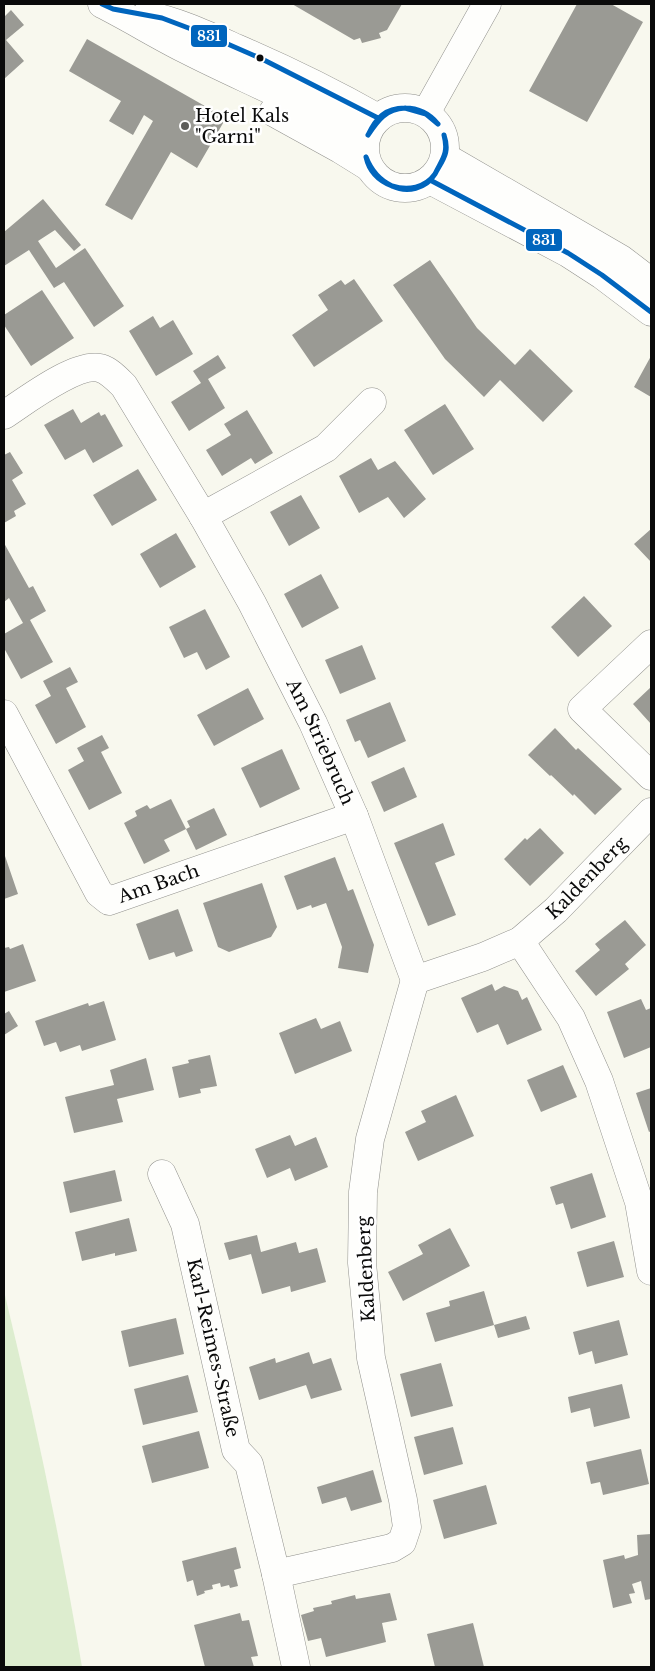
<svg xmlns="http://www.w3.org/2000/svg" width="655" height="1671" font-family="'Libre Baskerville',serif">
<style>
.green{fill:#ddedcf}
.building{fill:#9a9a94}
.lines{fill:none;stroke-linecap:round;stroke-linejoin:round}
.minor-casing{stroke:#91918d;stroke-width:29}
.minor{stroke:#fefefc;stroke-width:28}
.bus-1-casing{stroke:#fff;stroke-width:9}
.bus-1{stroke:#0065bd;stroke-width:5}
.bus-dot{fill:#0a0a0a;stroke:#fff;stroke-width:2}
.poi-dot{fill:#5d5d5a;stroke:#fff;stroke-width:2}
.labels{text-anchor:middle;stroke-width:5;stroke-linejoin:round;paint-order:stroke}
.poi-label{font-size:18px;fill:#0a0a0a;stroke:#fff;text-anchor:start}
.street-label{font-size:18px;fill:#0a0a0a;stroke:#fff}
.line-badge{stroke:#fff;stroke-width:2}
.badge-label{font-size:14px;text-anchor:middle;font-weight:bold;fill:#fff}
</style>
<rect width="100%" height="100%" fill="#f8f8ee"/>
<path class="green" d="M4,1291C34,1415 61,1541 82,1667H4Z"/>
<path class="building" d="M292,4H402L387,30L379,33L381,38L362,43L360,38L354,40Z
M577,4H611L643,22L587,122L529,91Z
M11,10L24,25L6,40L24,61L4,79V17Z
M87,39L226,118L197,168L171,152L132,220L105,205L153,121L144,115L133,135L109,121L121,101L69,71Z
M43,199L81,245L74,251L55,230L38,241L56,268L85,248L124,306L94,327L64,282L54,288L29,250L4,266V232Z
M430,260L477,328L515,365L530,349L573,391L543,422L500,380L484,397L445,359L393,285Z
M354,279L383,321L314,367L292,335L328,310L318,295L341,280L345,285Z
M42,290L74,338L31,366L4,325V315Z
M153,316L160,328L173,320L193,354L156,376L129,331Z
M218,355L226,368L208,379L225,408L189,431L171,402L201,383L193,371Z
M651,356V397L634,387Z
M445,404L474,449L433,475L404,430Z
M73,409L81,423L99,412L101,416L105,414L123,446L93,463L85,449L65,460L44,425Z
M247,410L273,453L255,464L251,458L222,476L206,450L231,435L224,424Z
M10,452L23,473L12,480L26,504L14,511L16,516L4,523V455Z
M371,458L378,470L395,461L426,499L404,518L388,497L359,513L339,476Z
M138,469L157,500L112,526L93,495Z
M301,495L320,528L289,546L270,512Z
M651,529V562L634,544Z
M176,533L196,567L160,588L140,554Z
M4,543L29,588L33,586L46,611L30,620L53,662L21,679L4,648V634L23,623L9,598L4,602Z
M321,574L339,608L302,628L284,594Z
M584,596L612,626L578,657L551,627Z
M205,609L230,657L206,670L197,652L184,658L169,627Z
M362,645L376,679L340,694L325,660Z
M70,667L78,682L66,688L86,727L56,744L35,705L51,696L43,681Z
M651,687V724L633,704Z
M248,688L264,719L214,746L197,715Z
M390,702L406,741L368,758L360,740L355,742L346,720Z
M555,728L576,750L578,748L622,789L595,815L574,794L573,796L551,775L550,776L528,755Z
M102,735L109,748L101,752L122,793L89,810L68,770L84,761L77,748Z
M282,749L300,789L260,808L241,768Z
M404,767L417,797L384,812L371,782Z
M171,799L186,829L164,840L170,851L144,864L124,823L137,816L135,811L147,805L150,809Z
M214,808L227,835L196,850L186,829L190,827L187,821Z
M443,823L455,855L435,863L456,915L428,926L394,843Z
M540,828L564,853L530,886L504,859L525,838L527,840Z
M5,856L18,894L4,899V857Z
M335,857L348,891L353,889L374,945L368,973L338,968L342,947L326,903L312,908L311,905L297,910L284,876Z
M262,883L277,927L271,937L229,952L218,947L203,903Z
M178,909L193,951L176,957L174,952L149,960L136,924Z
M625,920L646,945L625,964L629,969L596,996L575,971L600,950L595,944Z
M23,944L36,981L4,992V948L9,947L10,949Z
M492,984L495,991L504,986L518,991L522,1000L527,997L542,1030L507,1045L498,1024L477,1033L461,998Z
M641,999L646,1010L651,1008V1047L624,1058L607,1012Z
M104,1001L116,1040L82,1051L80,1045L60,1052L56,1042L44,1046L35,1021L88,1003L89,1006Z
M9,1011L18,1026L4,1035V1014Z
M316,1018L321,1029L340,1021L352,1051L295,1074L279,1033Z
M210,1055L217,1086L200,1089L201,1093L179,1098L172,1067L189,1063L188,1060Z
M146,1058L154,1090L117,1099L123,1122L74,1133L65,1097L114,1085L110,1070Z
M563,1065L577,1097L541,1112L527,1080Z
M651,1088V1131L649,1132L636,1093Z
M456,1095L474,1136L418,1161L405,1132L426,1122L421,1111Z
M290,1135L295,1146L316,1137L328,1167L295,1181L290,1168L267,1178L255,1149Z
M115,1170L122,1201L70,1213L63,1182Z
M592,1173L606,1217L571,1229L563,1203L556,1205L550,1187Z
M129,1218L137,1251L115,1256V1253L82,1261L75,1232Z
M450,1228L470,1266L403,1301L388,1272L423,1254L418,1245Z
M257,1235L261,1252L296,1242L299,1253L317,1248L326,1282L291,1292L290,1286L262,1294L251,1254L229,1260L224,1243Z
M614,1241L624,1277L587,1287L577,1252Z
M484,1291L494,1325L435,1342L426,1313L450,1306L449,1301Z
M526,1316L530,1329L498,1338L494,1325Z
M176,1318L184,1354L129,1367L121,1331Z
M619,1320L628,1355L595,1364L592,1351L579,1355L573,1332Z
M309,1352L313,1364L331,1358L342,1390L311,1399L306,1385L259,1400L249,1367L275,1358L276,1363Z
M441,1363L453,1406L411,1417L400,1374Z
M188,1375L198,1412L143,1425L134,1389Z
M622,1384L630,1418L594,1427L590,1408L571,1413L568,1397Z
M453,1427L463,1464L424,1475L414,1437Z
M199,1431L209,1468L152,1483L142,1446Z
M641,1449L649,1484L603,1495L600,1482L591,1484L586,1462Z
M373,1470L382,1502L351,1511L346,1497L322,1504L317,1487Z
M486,1485L497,1524L444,1539L433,1500Z
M651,1534V1599L645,1600L641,1581L632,1584L635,1593L629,1594L632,1603L613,1608L603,1560L624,1555L625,1559L638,1555L637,1535Z
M236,1547L241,1568L234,1570L238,1586L230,1588L229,1585L221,1587L220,1583L212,1585L213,1589L204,1591L205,1593L197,1596L193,1580L187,1582L182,1561Z
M390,1593L397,1620L382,1623L386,1642L326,1657L321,1638L308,1641L301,1615L314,1611L313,1608L332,1604L331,1601L355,1595L356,1599Z
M240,1613L242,1621L249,1620L258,1656L251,1657L254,1667H205L194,1625Z
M473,1623L484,1667H435L427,1634Z"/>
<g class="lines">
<g class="minor-casing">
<g id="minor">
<path d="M102,4C130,18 157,35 185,49C245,80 309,104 365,142"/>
<path d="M146,15C177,21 207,35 236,48C285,69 332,92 378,118"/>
<circle cx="405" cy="148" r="40"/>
<path d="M273,112L340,149L369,167"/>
<path d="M426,113L487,4"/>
<path d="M445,157L621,259L651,282"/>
<path d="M430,180L568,253L602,275L651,312"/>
<path id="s1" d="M4,415C24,402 76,362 100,368C110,371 117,379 124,386L203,516L252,603L313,723L354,816L415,980"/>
<path d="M203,516L326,448L372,402"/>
<path d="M651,644L582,709L651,776"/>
<path id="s2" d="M4,714L99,893L109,901L354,816"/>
<path d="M520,941L571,1018L599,1081L639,1202L651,1271"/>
<path id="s3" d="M415,980L483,957L520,941L556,910L651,812"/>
<path id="s4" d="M162,1174L185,1224L236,1450L249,1464L276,1574L296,1667"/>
<path d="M276,1574L392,1548L402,1542L407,1527L403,1500L371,1358L362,1263L363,1192L370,1139L415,980"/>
</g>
</g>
<use href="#minor" class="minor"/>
<g class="bus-1-casing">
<path id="bus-1" d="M102,4L113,9L162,18L207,35L262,59L378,118
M405,108C419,108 429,113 438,124
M405,108L426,114L438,124
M368,135C376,118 385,108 405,108
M368,135C378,120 386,109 405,108
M366,157C371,170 379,180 392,186
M366,157C369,171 379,181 392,186
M435,174C442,159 449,154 444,135
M435,174C443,159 450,153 444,135
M430,180L568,253L602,275L651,312
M392,186C408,191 425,188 435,174
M392,186C407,193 426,189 435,174"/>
</g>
<use href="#bus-1" class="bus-1"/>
</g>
<circle class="bus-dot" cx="260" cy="58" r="4.5"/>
<circle class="poi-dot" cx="185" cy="126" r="5"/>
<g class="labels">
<g class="poi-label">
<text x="195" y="122">Hotel Kals<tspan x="195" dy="21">"Garni"</tspan></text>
</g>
<g class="street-label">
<text dy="6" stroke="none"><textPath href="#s1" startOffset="546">Am Striebruch</textPath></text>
<text dy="6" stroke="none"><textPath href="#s3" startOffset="204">Kaldenberg</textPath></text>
<text dy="6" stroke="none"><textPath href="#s2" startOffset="268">Am Bach</textPath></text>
<text transform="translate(366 1269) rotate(-93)" y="6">Kaldenberg</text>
<text dy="6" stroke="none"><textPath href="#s4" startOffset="182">Karl-Reimes-Straße</textPath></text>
</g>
</g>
<g class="line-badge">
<rect x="190" y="24" width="38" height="24" rx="5" fill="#0065bd"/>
<rect x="525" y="228" width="38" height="24" rx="5" fill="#0065bd"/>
</g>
<g class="badge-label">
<text x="209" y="41">831</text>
<text x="544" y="245">831</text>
</g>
<rect width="655" height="1671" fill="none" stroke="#0a0a0a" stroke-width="10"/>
</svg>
